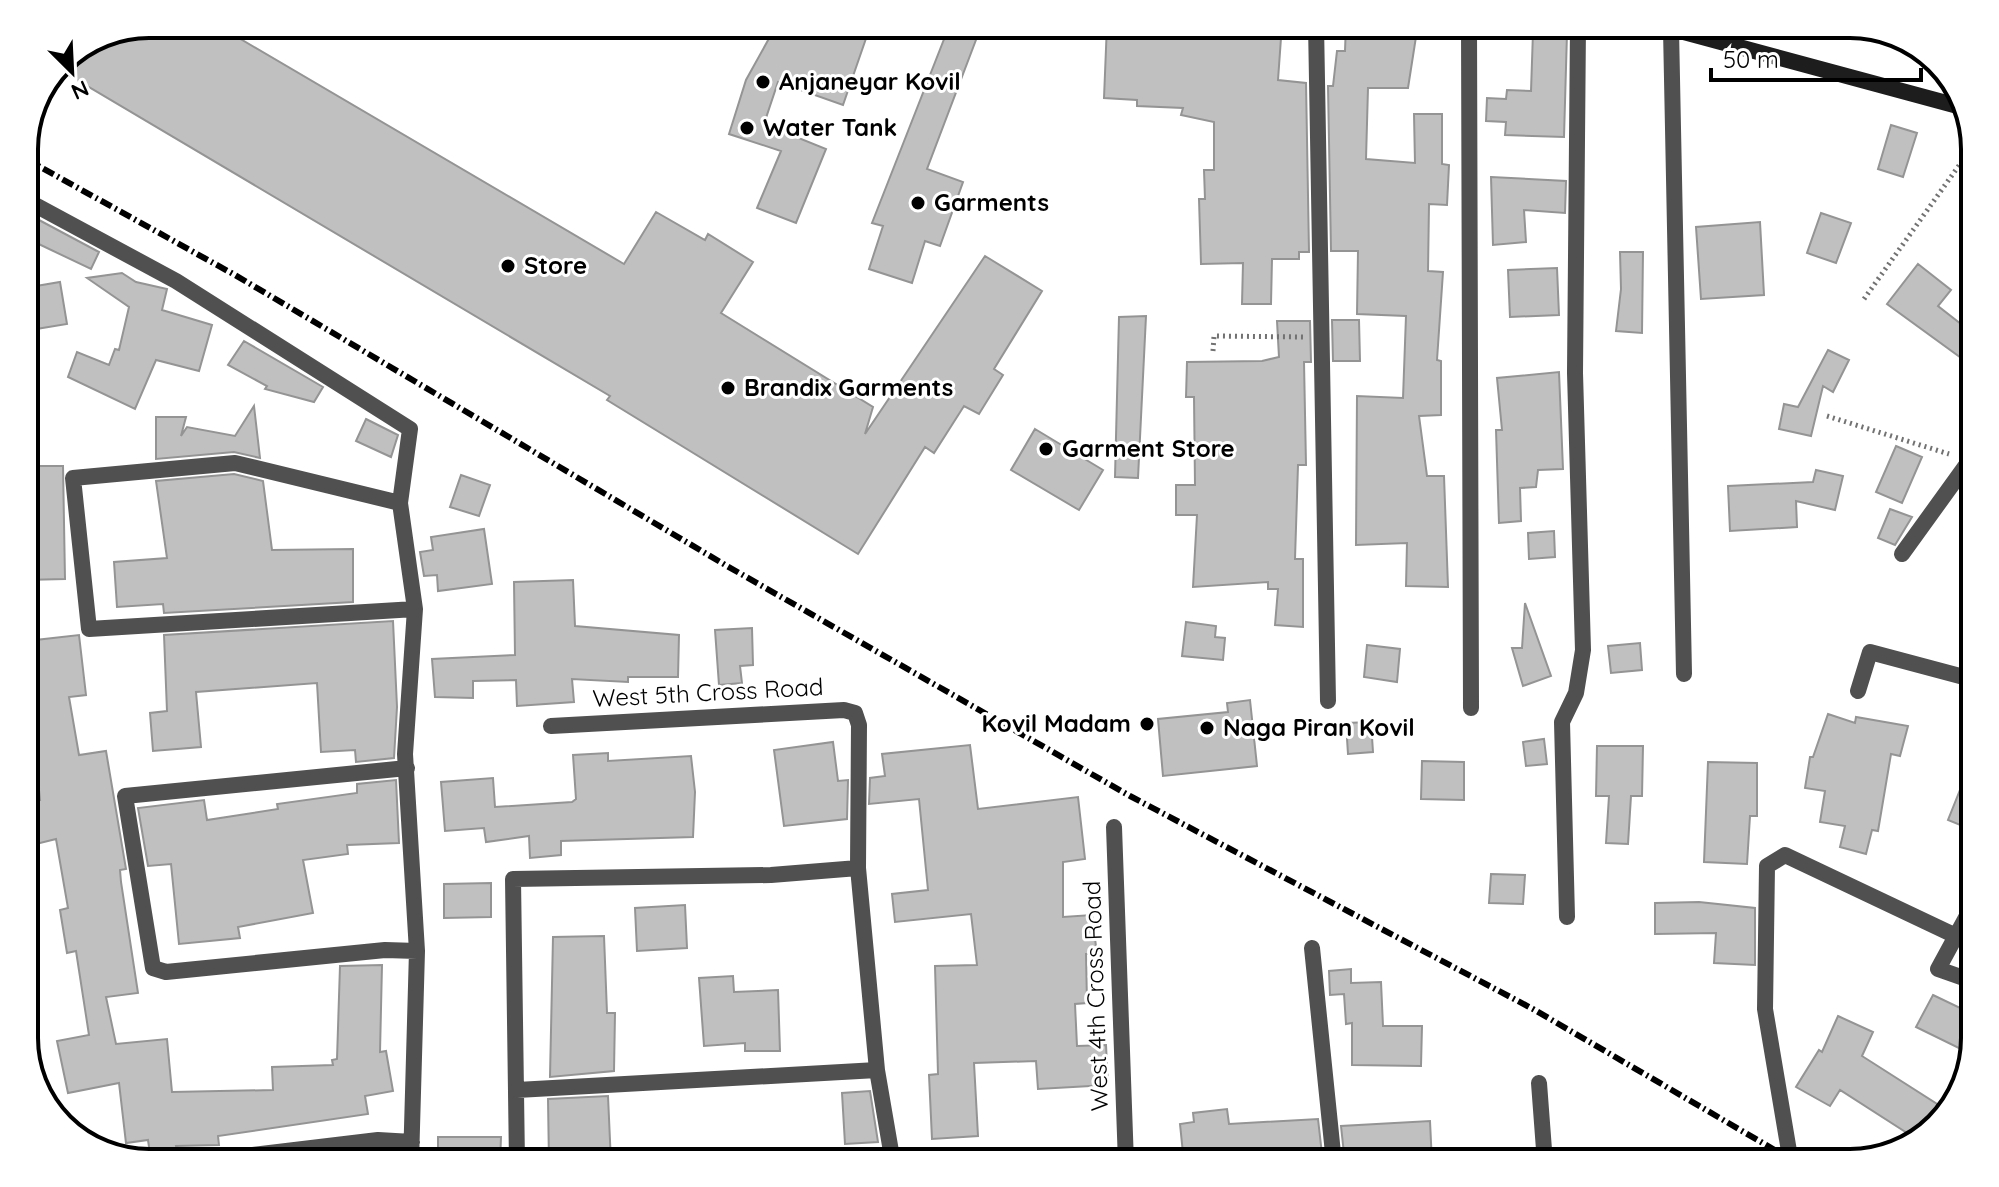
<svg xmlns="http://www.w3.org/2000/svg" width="1999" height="1187" font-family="Quicksand,sans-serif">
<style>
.building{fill:#c0c0c0;stroke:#949494;stroke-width:2}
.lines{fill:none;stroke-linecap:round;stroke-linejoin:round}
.path{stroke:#727272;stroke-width:5;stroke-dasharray:2 4;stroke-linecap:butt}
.street{stroke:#505050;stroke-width:16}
.secondary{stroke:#1d1d1d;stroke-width:16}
.rail{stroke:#000;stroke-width:6;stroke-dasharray:12 4 2 4;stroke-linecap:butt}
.poi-dot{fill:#000;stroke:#fff;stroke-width:3}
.labels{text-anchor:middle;stroke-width:6;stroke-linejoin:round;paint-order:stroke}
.poi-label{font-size:24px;font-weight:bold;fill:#000;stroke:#fff;text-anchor:start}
.street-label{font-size:24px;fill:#000;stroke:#fff}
.rim{fill:none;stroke:#000;stroke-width:4}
</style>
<rect width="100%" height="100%" fill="#fff"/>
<path class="building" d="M149,24H215L624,264L656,212L705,240L708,234L753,262L721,313L873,407L865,434L985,256L1042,291L994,369L1003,375L979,414L964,406L934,453L925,447L858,554L607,400L610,396L57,68L61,60Z
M777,24H871L843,105L778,82L764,124L826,149L796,223L757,208L781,151L729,134L746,80Z
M950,24H982L927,169L963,182L940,246L925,241L912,283L869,269L883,226L872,223Z
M1107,24H1282L1278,80L1306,83L1309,252H1299V259H1272L1271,304H1242L1243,263L1201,264L1199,199H1205L1204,170H1214V122L1181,115L1183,108L1137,106V100L1104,98Z
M1346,24H1418L1408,88H1368L1366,159L1415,163L1414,114H1442V164L1449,165L1447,205L1429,204L1428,271L1443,272L1437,360L1441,361V415L1419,416L1427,476H1444L1448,587L1406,586L1407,543L1356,545L1357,396L1403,398L1406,316L1357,314L1358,251H1331L1328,86H1333L1337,51H1345Z
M1533,32L1567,33L1564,137L1505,135L1506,122L1486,121L1487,98L1506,99L1507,90L1531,91Z
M1891,125L1917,133L1903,177L1878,169Z
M1491,177L1566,181L1565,213L1524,210L1526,242L1493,245Z
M24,212L99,252L91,269L24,237Z
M1821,213L1851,223L1836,263L1807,253Z
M1760,222L1764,295L1701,299L1696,227Z
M1620,252H1643L1642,333L1616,331L1621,289Z
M1918,264L1951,290L1938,306L1975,335V368L1887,304Z
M1557,268L1559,315L1510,317L1508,270Z
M122,273L136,282L167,289L162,310L212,325L199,371L156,360L135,409L68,377L77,352L109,365L115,349L119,350L129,307L87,278Z
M60,282L67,324L30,330L24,288Z
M1146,316L1138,478L1115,477L1119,317Z
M1332,320H1359L1360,361H1333Z
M1277,321H1310L1311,362H1304L1306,465H1298L1295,559H1303V627L1275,625L1278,589H1268V582L1193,587L1197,515H1176V485H1195L1194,397H1186L1187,362L1262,361L1279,357Z
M244,341L323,387L314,402L265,389L267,386L228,365Z
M1828,350L1849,360L1833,392L1823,386L1811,436L1779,429L1784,404L1798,407Z
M1559,372L1563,469L1538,470L1536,487L1520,488L1521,521L1499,523L1496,430H1502L1497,378Z
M254,406L260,458L234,452L156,459V417H186L181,436L187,427L235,436Z
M366,419L398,435L391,457L356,441Z
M1035,429L1103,470L1079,510L1011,470Z
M1896,446L1922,457L1902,503L1876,492Z
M24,466H63L65,579L24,580Z
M1816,470L1843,476L1835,510L1796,501L1797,527L1730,531L1728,486L1813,482Z
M234,474L263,481L272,550L353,549V602L164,613L163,604L117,607L114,562L167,558L156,481Z
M461,475L490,485L479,516L450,507Z
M1890,509L1912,517L1895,545L1878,538Z
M484,529L492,584L438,591L437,575L424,576L420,552L433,550L431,537Z
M1554,531L1555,557L1529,559L1528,533Z
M573,580L575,626L679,635L678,677H628V682L572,679L574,702L517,706L516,680L473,681V698L435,697L432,659L515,655L514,582Z
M1525,603L1551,676L1523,686L1512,648H1522Z
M393,621L397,707L394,758L356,762L355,750L321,752L317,683L196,692L201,747L153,751L150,713L167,711L164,635Z
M1186,622L1216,626L1215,637L1225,638L1223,660L1182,656Z
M752,628L753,665L740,666L742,683L719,685L715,630Z
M79,635L86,695L69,697L79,755L106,751L126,869L120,870L121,882L138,993L106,997L116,1044L167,1039L172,1092L273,1090L272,1067L333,1065L332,1060L337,1059L340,966L382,965L380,1052L386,1051L393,1091L365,1096L368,1114L218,1136L219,1145L176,1146L177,1151L150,1154L148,1140L126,1143L119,1083L68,1093L57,1041L89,1035L76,951L67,953L60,910L68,908L56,839L24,847V820L33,817L32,800H40L33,731L37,730L27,641Z
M1640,643L1642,670L1611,673L1608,646Z
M1367,645L1400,649L1397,682L1364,677Z
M1250,700L1257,766L1163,776L1158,719L1228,712L1227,703Z
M1828,714L1855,723L1856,717L1908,726L1900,756L1891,754L1878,831L1872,830L1866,854L1840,847L1845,826L1820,822L1825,791L1805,788L1810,757H1813Z
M1371,722L1373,752L1348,754L1346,723Z
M1544,739L1547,764L1526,766L1523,742Z
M833,742L838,781L848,780L847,819L784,826L774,750Z
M970,745L978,809L1078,797L1085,859L1063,862V917L1092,915L1097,954H1086L1087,1003L1075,1004L1077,1046L1106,1045L1108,1085L1038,1089L1036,1061L974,1063L978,1136L932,1139L929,1075L938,1074L935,966L977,965L971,914L895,922L892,894L928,890L919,799L869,804L870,778L885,776L882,754Z
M1597,746H1643L1642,796H1631L1628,844L1606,843L1609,796H1596Z
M608,753V761L691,756L695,792L693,837L561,841V855L530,858L529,836L486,842L484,828L445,831L441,782L493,778L495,807L572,802L576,799L573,755Z
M1974,755H1975V831L1948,820Z
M1422,761L1464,762V800L1421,799Z
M1708,762L1757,763V816H1750L1747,864L1704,862Z
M396,780L399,843L347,845L348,854L303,860L313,913L238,927L240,938L179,944L171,864L148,866L138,808L204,800L207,820L278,809L277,804L357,793V784Z
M1491,874L1525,875L1523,904L1489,903Z
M491,883V917L444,918V884Z
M1699,902L1755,908V965L1714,963L1716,933L1655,934V903Z
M685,905L687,948L637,951L635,908Z
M604,936L607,1013H615L614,1071L550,1077L553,937Z
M1351,969V983L1381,982L1383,1026H1422L1421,1066L1352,1065V1023L1346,1024L1344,994L1330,995L1329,971Z
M733,976L734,992L778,990L780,1051H745V1043L704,1046L699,978Z
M1933,995L1975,1015L1971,1054L1916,1027Z
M1838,1016L1873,1032L1862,1056L1948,1111L1918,1140L1840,1090L1830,1106L1796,1087L1819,1050L1822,1052Z
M870,1091L878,1142L845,1144L842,1093Z
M608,1096L611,1163H549L548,1099Z
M1227,1109L1229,1124L1318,1119L1323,1163H1184L1180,1124L1194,1122L1193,1113Z
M1430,1121L1432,1163H1345L1341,1126Z
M438,1137H501L500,1163H438Z"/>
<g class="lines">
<path class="path" d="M1864,299L1975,143
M1213,351L1214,336L1304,337
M1827,416L1949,454"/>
<path class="street" d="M1316,24L1328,701
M1469,24L1471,708
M1671,29L1684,674
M24,199L176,281L410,429L400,503L415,609L405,754L417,951L411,1163
M400,503L235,463L73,478L89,629L415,609
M1902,554L1975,453
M1858,691L1870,652L1975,680
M551,726L844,710L855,713L859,725L858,868
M407,768L125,796L153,968L166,972L385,950L417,951
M1114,827L1126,1163
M1975,901L1938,969L1975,982
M1567,917L1562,722L1576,693L1583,650L1575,373L1578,24
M1312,948L1334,1163
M1539,1083L1545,1163
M517,1090L877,1070
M186,1163L378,1140L412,1142
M517,1163L513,879L771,875L858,868L877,1070L893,1163
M1791,1163L1765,1009L1767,866L1785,855L1956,936"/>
<path class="secondary" d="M1654,24L1965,108"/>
<path class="rail" d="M24,158L235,275L727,566L1130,796L1533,1009L1797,1163"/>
</g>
<g class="poi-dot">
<circle cx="763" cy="82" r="8"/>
<circle cx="747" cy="128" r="8"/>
<circle cx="918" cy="203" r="8"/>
<circle cx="508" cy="266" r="8"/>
<circle cx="728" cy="388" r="8"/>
<circle cx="1046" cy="449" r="8"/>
<circle cx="1147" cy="724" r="8"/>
<circle cx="1207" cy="728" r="8"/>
</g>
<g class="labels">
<g class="poi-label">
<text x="779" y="90">Anjaneyar Kovil</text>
<text x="763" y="136">Water Tank</text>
<text x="934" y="211">Garments</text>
<text x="524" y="274">Store</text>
<text x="744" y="396">Brandix Garments</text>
<text x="1062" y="457">Garment Store</text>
<text x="1131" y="732" text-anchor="end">Kovil Madam</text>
<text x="1223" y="736">Naga Piran Kovil</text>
</g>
<g class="street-label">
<text transform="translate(708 693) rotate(-3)" y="8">West 5th Cross Road</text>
<text transform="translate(1096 996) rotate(-92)" y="8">West 4th Cross Road</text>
</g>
</g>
<path d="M0 0H1999V1187H0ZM149 38H1850A111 111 0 0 1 1961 149V1038A111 111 0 0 1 1850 1149H149A111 111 0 0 1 38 1038V149A111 111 0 0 1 149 38Z" fill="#fff" fill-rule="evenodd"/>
<path class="rim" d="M149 38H1850A111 111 0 0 1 1961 149V1038A111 111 0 0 1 1850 1149H149A111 111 0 0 1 38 1038V149A111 111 0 0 1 149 38Z"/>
<g transform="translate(72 72) rotate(156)" stroke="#ffffff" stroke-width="6" paint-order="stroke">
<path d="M0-6L14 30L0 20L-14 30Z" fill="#000000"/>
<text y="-12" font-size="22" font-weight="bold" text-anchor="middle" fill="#000000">N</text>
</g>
<path d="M1711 68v12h210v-12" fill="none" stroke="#000000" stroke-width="4"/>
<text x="1723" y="68" font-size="24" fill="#000000" stroke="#ffffff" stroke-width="6" paint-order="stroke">50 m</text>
</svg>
